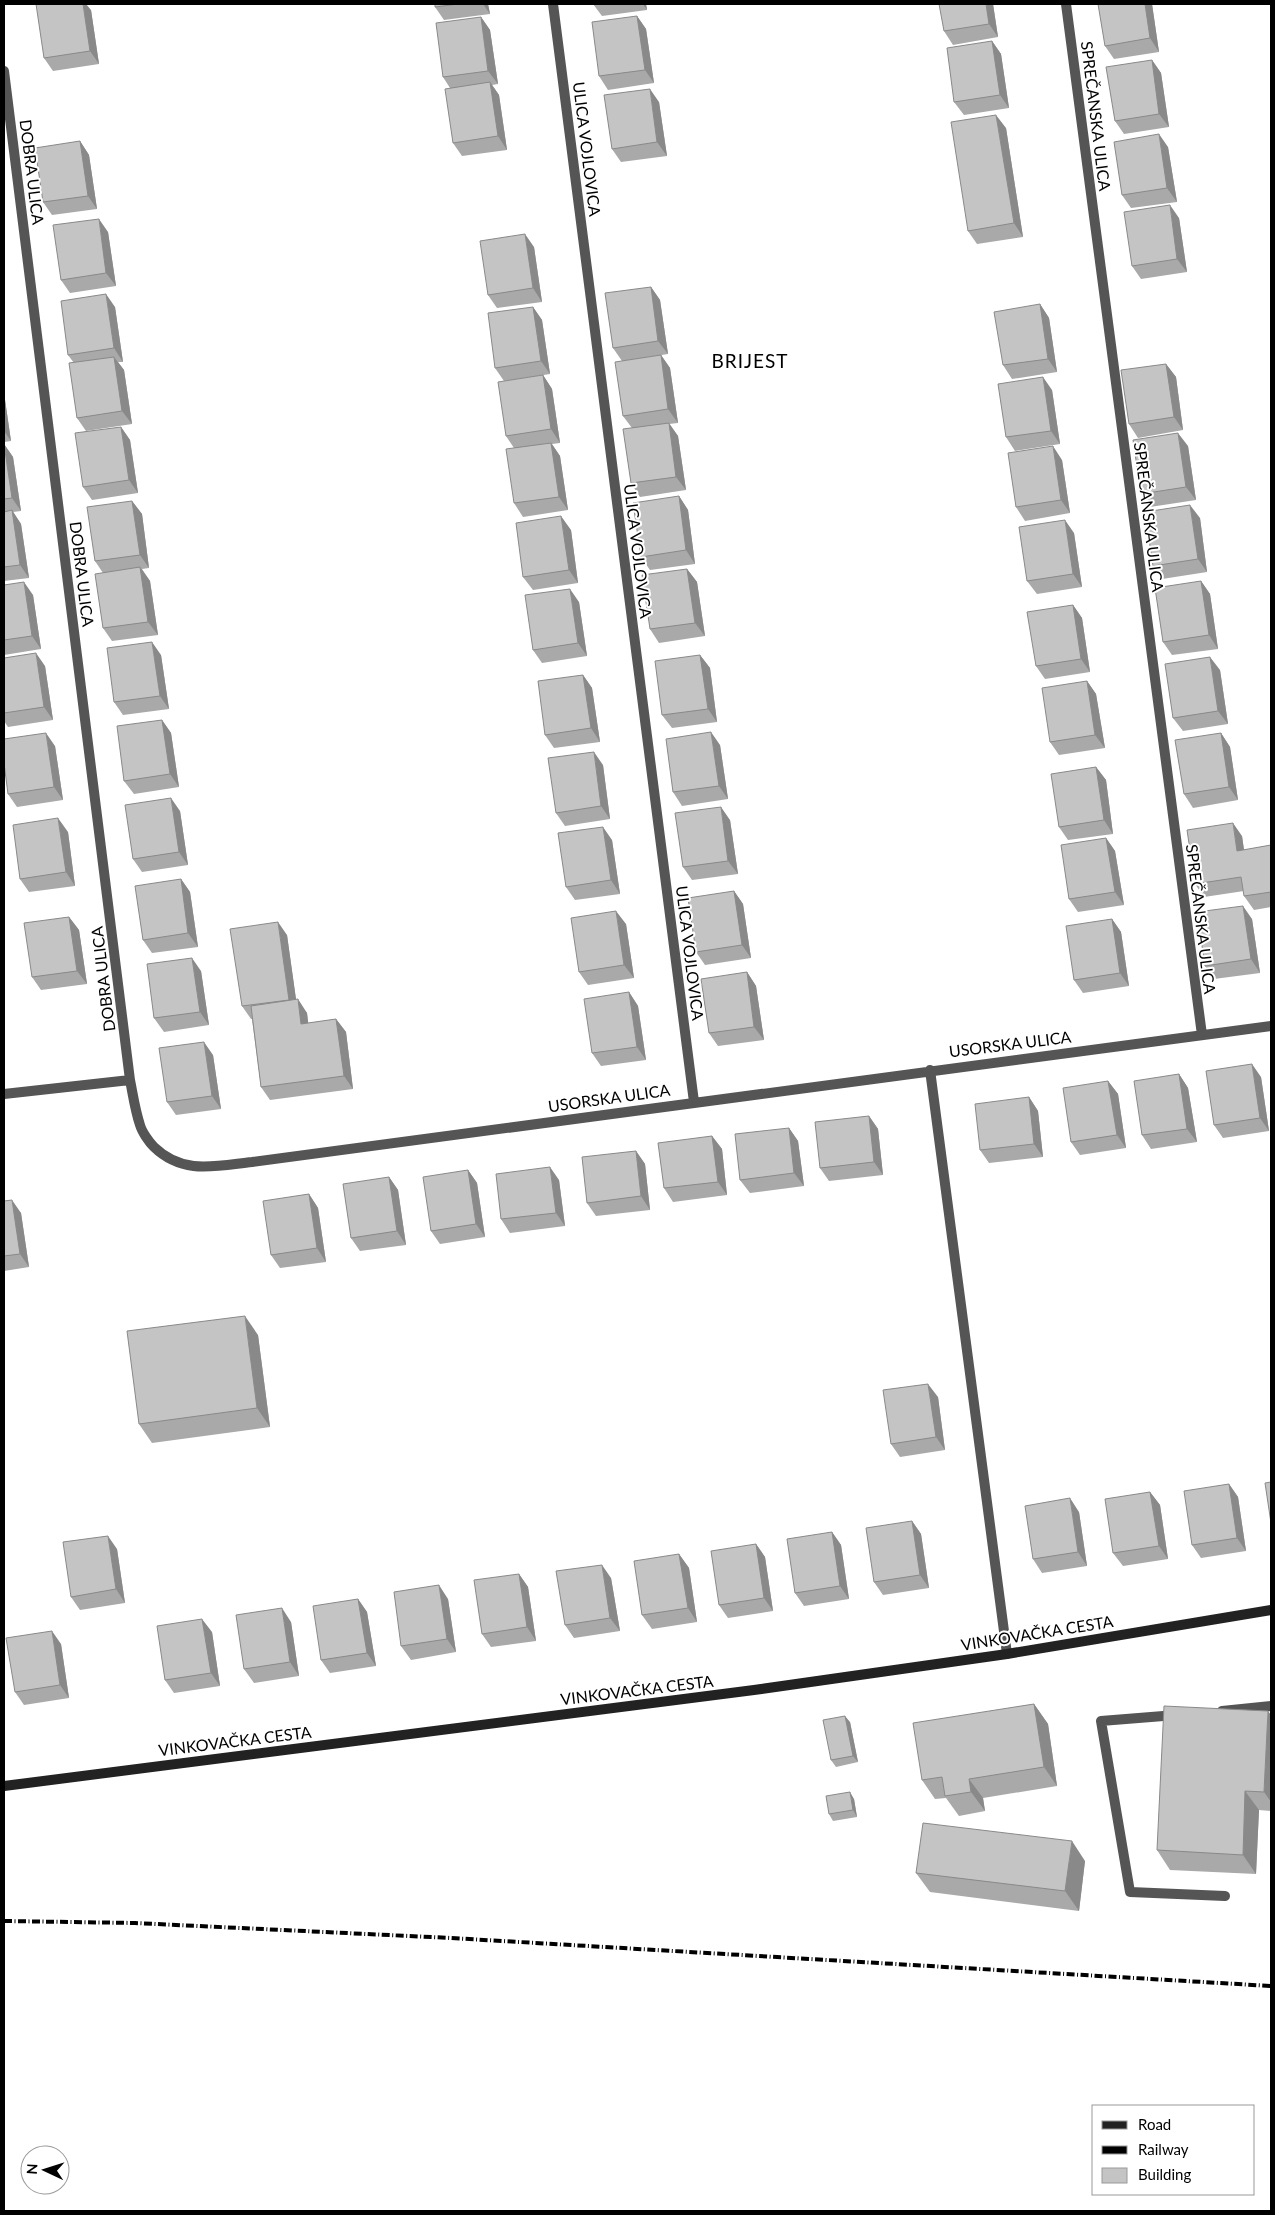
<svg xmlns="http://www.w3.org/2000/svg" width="1275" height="2215" font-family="Lato,sans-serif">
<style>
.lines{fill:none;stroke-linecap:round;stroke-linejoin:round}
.service{stroke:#555;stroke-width:10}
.minor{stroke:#555;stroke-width:10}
.secondary{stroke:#222;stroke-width:10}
.rail{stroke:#000;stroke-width:4;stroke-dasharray:8 2.5 1 2.5;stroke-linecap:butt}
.wall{fill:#a9a9a9}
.shaded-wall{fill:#898989}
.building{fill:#c4c4c4;stroke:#898989}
.labels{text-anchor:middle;stroke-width:4;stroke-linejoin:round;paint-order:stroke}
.street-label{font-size:16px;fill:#000;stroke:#fff}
.quarter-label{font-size:19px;letter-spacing:1px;fill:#000;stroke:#fff}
</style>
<rect width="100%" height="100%" fill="#fff"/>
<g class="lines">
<path class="service" d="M1222,1711L1271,1706
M1176,1715L1101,1721L1130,1892L1225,1896"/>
<path class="minor" d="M553,4L694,1102
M1066,4L1202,1035
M4,71L130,1080
M930,1070L1007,1654
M4,1094L130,1080C133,1095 135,1110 140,1125C142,1132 149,1142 154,1147C183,1175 215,1166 252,1162L1271,1026"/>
<path class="secondary" d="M4,1786L754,1690L1007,1654L1271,1610"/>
<path class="rail" d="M4,1921L135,1923L451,1938L1271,1986"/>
</g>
<path class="wall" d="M435,4H488L490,14L444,20L435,7Z
M593,4H646L647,10L602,16Z
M993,4L998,37L953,45L944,31Z
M1152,4L1159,52L1114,59L1105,46Z
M91,10L99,64L53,71L44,58Z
M637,16L646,29L654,83L608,90L599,76Z
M481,17L490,30L498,84L492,85L499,95L507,150L462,156L453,143L450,88L443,77Z
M992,41L1001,54L1009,108L964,115L954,102Z
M1152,60L1161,73L1169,127L1124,134L1115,121Z
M659,102L667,156L621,162L612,149Z
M1006,128L1023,237L977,244L968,231Z
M80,141L89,155L97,209L52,215L43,202Z
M1168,147L1177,202L1131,208L1122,195Z
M1179,218L1187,272L1141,279L1132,266Z
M108,232L116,286L70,293L61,280Z
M534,247L542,302L497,308L488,295Z
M651,287L660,300L668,354L622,361L613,348Z
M1040,304L1049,318L1057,372L1012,379L1003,365Z
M115,307L123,362H118L124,370L132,424L86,431L77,418L74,363L68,355Z
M533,307L542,320L550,374L504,381L495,368Z
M661,355L670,368L678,423L669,424L678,436L686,490L640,497L631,483L632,428L623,416Z
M1166,364L1176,377L1183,430L1138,438L1129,424Z
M543,375L552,389L560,443L552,444L560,456L568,510L523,517L514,503V448L506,436Z
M1052,390L1060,444L1015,451L1006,437Z
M4,393L11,441L4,442Z
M121,427L130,440L138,493L92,500L83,487Z
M4,444L13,457L21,511L13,512L21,524L29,578L4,581Z
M1188,446L1196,500L1150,507L1141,494Z
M1062,460L1070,513L1025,521L1016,507Z
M679,496L688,510L695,564L650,570L641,557Z
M132,501L142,514L149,568L142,569L150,581L158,635L112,641L103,628V573L95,561Z
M1200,518L1207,572L1162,579L1153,566Z
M571,530L578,583L533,590L523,577Z
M1074,533L1082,587L1037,594L1027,581Z
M687,569L697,582L705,636L659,643L650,629Z
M1201,581L1210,594L1218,649L1172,655L1163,642Z
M4,585L33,595L41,649L4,655Z
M579,602L587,656L542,663L533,650Z
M1073,605L1082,618L1090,672L1045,679L1036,666Z
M161,655L169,709L123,715L114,702Z
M700,655L710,668L717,722L672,728L662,715Z
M4,658L45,666L53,720L8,727L4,721Z
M1220,670L1228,724L1183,731L1173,718Z
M583,675L592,688L600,742L554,748L545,735Z
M1087,681L1096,694L1105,748L1059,755L1050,742Z
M162,720L171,733L179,787L134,794L124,781Z
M1221,733L1230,747L1238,800L1193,808L1184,794Z
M720,745L728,799L682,806L673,792Z
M55,746L63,800L17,807L8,794Z
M603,765L610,819L565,826L556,813Z
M1096,767L1106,780L1113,834L1068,840L1059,827Z
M180,811L188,865L142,872L133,859Z
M730,820L738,874L692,880L683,867Z
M68,832L75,886L29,892L20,879Z
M1242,836L1244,850L1271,845V907L1254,910L1244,896V891L1204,897L1195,884Z
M1106,838L1115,851L1124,905L1078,912L1069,899Z
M612,840L620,894L575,900L566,887Z
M181,879L190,892L198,947L152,953L143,940Z
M734,891L743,904L751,958L705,965L696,952Z
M69,917L79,930L87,984L41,990L32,977Z
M1112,919L1121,932L1129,986L1083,993L1074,980Z
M1252,919L1260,973L1214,979L1205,966Z
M626,924L634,978L588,985L579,972Z
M287,935L296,1000L307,1013L308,1023L336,1019L346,1032L353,1089L270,1100L261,1087L252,1019H251L242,1006Z
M201,971L209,1025L164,1032L154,1018Z
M747,972L756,986L764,1040L718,1046L709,1033Z
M629,992L638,1006L646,1060L601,1066L592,1053Z
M213,1055L221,1109L176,1115L167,1102Z
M1179,1074L1188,1088L1197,1142L1151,1149L1142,1135Z
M1261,1077L1269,1131L1223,1138L1214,1125Z
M1108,1081L1118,1094L1126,1148L1080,1155L1071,1142Z
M1029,1097L1038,1111L1043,1157L989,1163L980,1150Z
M869,1116L878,1129L883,1175L829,1181L820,1168Z
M789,1128L798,1141L804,1186L750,1193L740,1180Z
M712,1136L722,1149L727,1195L673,1202L664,1188Z
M636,1151L645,1164L650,1210L596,1216L587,1203Z
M468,1170L477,1183L485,1237L440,1244L431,1231Z
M389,1177L398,1190L406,1245L360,1251L351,1238Z
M559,1180L565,1226L510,1233L501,1219Z
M309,1194L318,1208L326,1262L280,1268L271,1255Z
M4,1201L21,1213L29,1267L4,1271Z
M258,1335L270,1427L152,1443L139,1424Z
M938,1397L945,1450L900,1457L891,1444Z
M1229,1484L1238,1497L1246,1551L1201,1558L1192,1545Z
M1150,1492L1160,1505L1168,1559L1123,1566L1113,1553Z
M1079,1512L1087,1566L1042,1573L1033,1559Z
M912,1521L921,1534L929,1588L883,1595L874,1582Z
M832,1532L841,1545L849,1599L804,1606L795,1593Z
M756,1544L765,1557L773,1611L728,1618L719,1605Z
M117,1549L125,1603L80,1610L71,1597Z
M679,1554L689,1568L697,1622L652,1629L642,1615Z
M519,1574L528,1587L536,1641L491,1647L482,1634Z
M611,1578L620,1631L574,1638L565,1625Z
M358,1599L367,1612L376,1666L330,1673L321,1660Z
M448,1599L456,1652L411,1660L401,1646Z
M291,1622L299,1676L254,1683L244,1669Z
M212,1632L220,1686L174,1693L165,1680Z
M61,1644L69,1698L24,1705L15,1692Z
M1034,1704L1048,1724L1057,1786L983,1798L985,1811L959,1816L946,1798L935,1799L922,1780Z
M1271,1715V1811L1259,1810L1256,1874L1170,1870L1157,1850Z
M850,1722L858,1762L836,1767L831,1760Z
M854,1799L857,1817L833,1821L829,1814Z
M1085,1861L1079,1911L930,1892L916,1873Z"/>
<path class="shaded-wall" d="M83,4H86L91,10L99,64L90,51Z
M483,4H488L490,14Z
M643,4H646L647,10Z
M986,4H993L998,37L989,24Z
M1145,4H1152L1159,52L1150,38Z
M637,16L646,29L654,83L645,70Z
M481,17L490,30L498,84L488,71Z
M992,41L1001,54L1009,108L1000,95Z
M1152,60L1161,73L1169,127L1159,114Z
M490,82L499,95L507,150L498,136Z
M650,89L659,102L667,156L657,142Z
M996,115L1006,128L1023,237L1014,223Z
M1159,134L1168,147L1177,202L1167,188Z
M80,141L89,155L97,209L88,196Z
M1170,205L1179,218L1187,272L1177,259Z
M99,219L108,232L116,286L106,273Z
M525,234L534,247L542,302L533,288Z
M651,287L660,300L668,354L658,341Z
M106,294L115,307L123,362L114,348Z
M1040,304L1049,318L1057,372L1048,359Z
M533,307L542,320L550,374L541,361Z
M661,355L670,368L678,423L668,409Z
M114,357L124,370L132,424L122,411Z
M1166,364L1176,377L1183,430L1174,417Z
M543,375L552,389L560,443L551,429Z
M1043,377L1052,390L1060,444L1051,431Z
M4,393L11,441L4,431Z
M669,423L678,436L686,490L676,477Z
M121,427L130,440L138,493L129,480Z
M1178,433L1188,446L1196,500L1186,487Z
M551,443L560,456L568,510L559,497Z
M4,444L13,457L21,511L12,498Z
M1053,446L1062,460L1070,513L1061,500Z
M679,496L688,510L695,564L686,550Z
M132,501L142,514L149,568L140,555Z
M1190,505L1200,518L1207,572L1198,559Z
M12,510L21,524L29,578L20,565Z
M561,516L571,530L578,583L569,570Z
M1065,520L1074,533L1082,587L1073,574Z
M140,567L150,581L158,635L148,622Z
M687,569L697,582L705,636L695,623Z
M1201,581L1210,594L1218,649L1209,635Z
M24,582L33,595L41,649L32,636Z
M570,589L579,602L587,656L578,643Z
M1073,605L1082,618L1090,672L1081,659Z
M152,642L161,655L169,709L160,696Z
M36,653L45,666L53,720L44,707Z
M700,655L710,668L717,722L708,709Z
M1210,657L1220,670L1228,724L1218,711Z
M583,675L592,688L600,742L591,728Z
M1087,681L1096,694L1105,748L1095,735Z
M162,720L171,733L179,787L170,774Z
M711,732L720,745L728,799L719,786Z
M46,733L55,746L63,800L54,787Z
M1221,733L1230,747L1238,800L1229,787Z
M594,752L603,765L610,819L601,806Z
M1096,767L1106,780L1113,834L1104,820Z
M171,798L180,811L188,865L179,852Z
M721,807L730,820L738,874L728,861Z
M58,818L68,832L75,886L66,872Z
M1233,823L1242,836L1246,864L1237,851Z
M603,827L612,840L620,894L611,880Z
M1106,838L1115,851L1124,905L1115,892Z
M181,879L190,892L198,947L188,933Z
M734,891L743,904L751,958L742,945Z
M1243,906L1252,919L1260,973L1251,959Z
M616,911L626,924L634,978L624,965Z
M69,917L79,930L87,984L77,971Z
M1112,919L1121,932L1129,986L1120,973Z
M278,922L287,935L298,1013L289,1000Z
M192,958L201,971L209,1025L200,1012Z
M747,972L756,986L764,1040L754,1027Z
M629,992L638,1006L646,1060L637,1047Z
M298,999L307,1013L310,1037L301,1024Z
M336,1019L346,1032L353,1089L344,1076Z
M204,1042L213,1055L221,1109L212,1096Z
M1252,1064L1261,1077L1269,1131L1260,1118Z
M1179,1074L1188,1088L1197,1142L1187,1129Z
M1108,1081L1118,1094L1126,1148L1117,1135Z
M1029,1097L1038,1111L1043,1157L1034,1144Z
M869,1116L878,1129L883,1175L874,1162Z
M789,1128L798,1141L804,1186L794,1173Z
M712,1136L722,1149L727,1195L718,1182Z
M636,1151L645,1164L650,1210L641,1196Z
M550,1167L559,1180L565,1226L556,1213Z
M468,1170L477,1183L485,1237L476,1224Z
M389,1177L398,1190L406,1245L397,1231Z
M309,1194L318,1208L326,1262L317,1248Z
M12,1200L21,1213L29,1267L20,1254Z
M245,1316L258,1335L270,1427L257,1408Z
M928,1384L938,1397L945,1450L936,1437Z
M1229,1484L1238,1497L1246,1551L1237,1538Z
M1150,1492L1160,1505L1168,1559L1159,1546Z
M1070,1498L1079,1512L1087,1566L1078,1552Z
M912,1521L921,1534L929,1588L920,1575Z
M832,1532L841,1545L849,1599L840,1586Z
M108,1536L117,1549L125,1603L116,1589Z
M756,1544L765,1557L773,1611L764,1598Z
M679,1554L689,1568L697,1622L688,1608Z
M602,1565L611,1578L620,1631L610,1618Z
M519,1574L528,1587L536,1641L527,1627Z
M439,1585L448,1599L456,1652L447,1639Z
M358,1599L367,1612L376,1666L367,1653Z
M282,1608L291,1622L299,1676L290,1662Z
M202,1619L212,1632L220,1686L211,1673Z
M52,1631L61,1644L69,1698L60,1685Z
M1034,1704L1048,1724L1057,1786L1044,1767Z
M1268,1711L1271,1715V1802L1264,1792Z
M845,1716L850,1722L858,1762L853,1756Z
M969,1779L983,1798L985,1811L971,1792Z
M1245,1791L1259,1810L1256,1874L1243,1855Z
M850,1792L854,1799L857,1817L853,1810Z
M1072,1841L1085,1861L1079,1911L1065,1891Z"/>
<path class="building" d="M36,4H83L90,51L44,58Z
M435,4H458L435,7Z
M939,4H986L989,24L944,31Z
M1098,4H1145L1150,38L1105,46Z
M637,16L645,70L599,76L592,22Z
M481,17L488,71L443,77L436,23Z
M992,41L1000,95L954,102L947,48Z
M1152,60L1159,114L1115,121L1106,67Z
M490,82L498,136L453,143L445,89Z
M650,89L657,142L612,149L604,95Z
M996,115L1014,223L968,231L951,122Z
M1159,134L1167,188L1122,195L1114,142Z
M80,141L88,196L43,202L35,148Z
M1170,205L1177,259L1132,266L1124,212Z
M99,219L106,273L61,280L53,225Z
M525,234L533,288L488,295L480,241Z
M651,287L658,341L613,348L605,293Z
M106,294L114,348L68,355L61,301Z
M1040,304L1048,359L1003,365L994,312Z
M533,307L541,361L495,368L488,313Z
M661,355L668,409L623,416L615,362Z
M114,357L122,411L77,418L69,363Z
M1166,364L1174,417L1129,424L1121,370Z
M543,375L551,429L506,436L498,382Z
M1043,377L1051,431L1006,437L998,384Z
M669,423L676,477L631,483L623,429Z
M121,427L129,480L83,487L75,433Z
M1178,433L1186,487L1141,494L1133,440Z
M551,443L559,497L514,503L506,449Z
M4,444L12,498L4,499Z
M1053,446L1061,500L1016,507L1008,453Z
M679,496L686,550L641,557L633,503Z
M132,501L140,555L95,561L87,507Z
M1190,505L1198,559L1153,566L1145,512Z
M12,510L20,565L4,567V512Z
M561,516L569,570L523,577L516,523Z
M1065,520L1073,574L1027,581L1019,527Z
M140,567L148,622L103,628L95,574Z
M687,569L695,623L650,629L642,575Z
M1201,581L1209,635L1163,642L1155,588Z
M24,582L32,636L4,640V585Z
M570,589L578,643L533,650L525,595Z
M1073,605L1081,659L1036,666L1027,612Z
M152,642L160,696L114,702L107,648Z
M36,653L44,707L4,713V658Z
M700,655L708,709L662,715L655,661Z
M1210,657L1218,711L1173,718L1165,664Z
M583,675L591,728L545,735L538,681Z
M1087,681L1095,735L1050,742L1042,688Z
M162,720L170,774L124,781L117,726Z
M711,732L719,786L673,792L666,739Z
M46,733L54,787L8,794L4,763V739Z
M1221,733L1229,787L1184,794L1175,740Z
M594,752L601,806L556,813L548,758Z
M1096,767L1104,820L1059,827L1051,774Z
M171,798L179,852L133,859L125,805Z
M721,807L728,861L683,867L675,813Z
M58,818L66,872L20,879L13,825Z
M1233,823L1237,851L1271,845V892L1244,896L1241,877L1195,884L1187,830Z
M603,827L611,880L566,887L558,833Z
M1106,838L1115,892L1069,899L1061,845Z
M181,879L188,933L143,940L135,886Z
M734,891L742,945L696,952L688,898Z
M1243,906L1251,959L1205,966L1197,912Z
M616,911L624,965L579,972L571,918Z
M69,917L77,971L32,977L24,923Z
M1112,919L1120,973L1074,980L1066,926Z
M278,922L289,1000L242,1006L230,929Z
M192,958L200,1012L154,1018L147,964Z
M747,972L754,1027L709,1033L701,979Z
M629,992L637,1047L592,1053L584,999Z
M298,999L301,1024L336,1019L344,1076L261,1087L251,1006Z
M204,1042L212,1096L167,1102L159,1048Z
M1252,1064L1260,1118L1214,1125L1206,1071Z
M1179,1074L1187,1129L1142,1135L1134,1081Z
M1108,1081L1117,1135L1071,1142L1063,1088Z
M1029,1097L1034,1144L980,1150L975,1104Z
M869,1116L874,1162L820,1168L815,1122Z
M789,1128L794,1173L740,1180L735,1134Z
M712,1136L718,1182L664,1188L658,1143Z
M636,1151L641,1196L587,1203L582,1157Z
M550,1167L556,1213L501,1219L496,1174Z
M468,1170L476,1224L431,1231L423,1177Z
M389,1177L397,1231L351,1238L343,1184Z
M309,1194L317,1248L271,1255L263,1201Z
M12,1200L20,1254L4,1256V1201Z
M245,1316L257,1408L139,1424L127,1331Z
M928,1384L936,1437L891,1444L883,1390Z
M1271,1482V1523L1265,1483Z
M1229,1484L1237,1538L1192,1545L1184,1491Z
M1150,1492L1159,1546L1113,1553L1105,1499Z
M1070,1498L1078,1552L1033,1559L1025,1506Z
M912,1521L920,1575L874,1582L866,1528Z
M832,1532L840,1586L795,1593L787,1539Z
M108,1536L116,1589L71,1597L63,1542Z
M756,1544L764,1598L719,1605L711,1551Z
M679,1554L688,1608L642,1615L634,1561Z
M602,1565L610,1618L565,1625L556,1571Z
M519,1574L527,1627L482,1634L474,1580Z
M439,1585L447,1639L401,1646L394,1592Z
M358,1599L367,1653L321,1660L313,1606Z
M282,1608L290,1662L244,1669L236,1615Z
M202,1619L211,1673L165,1680L157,1626Z
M52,1631L60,1685L15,1692L6,1638Z
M1034,1704L1044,1767L969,1779L971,1792L945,1796L942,1777L922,1780L913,1723Z
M1164,1706L1268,1711L1264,1792L1245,1791L1243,1855L1157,1850Z
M845,1716L853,1756L831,1760L823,1720Z
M850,1792L853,1810L829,1814L826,1796Z
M923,1823L1072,1841L1065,1891L916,1873Z"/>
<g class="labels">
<g class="street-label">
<text transform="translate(1096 116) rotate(83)" y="6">SPREČANSKA ULICA</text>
<text transform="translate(587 149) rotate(83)" y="6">ULICA VOJLOVICA</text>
<text transform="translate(32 172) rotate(83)" y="6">DOBRA ULICA</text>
<text transform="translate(1149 517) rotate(83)" y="6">SPREČANSKA ULICA</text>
<text transform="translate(638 551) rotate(83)" y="6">ULICA VOJLOVICA</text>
<text transform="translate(82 574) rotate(83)" y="6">DOBRA ULICA</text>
<text transform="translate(1201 919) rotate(83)" y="6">SPREČANSKA ULICA</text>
<text transform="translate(690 953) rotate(83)" y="6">ULICA VOJLOVICA</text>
<text transform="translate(103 979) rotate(-97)" y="6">DOBRA ULICA</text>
<text transform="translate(1010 1044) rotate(-7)" y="6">USORSKA ULICA</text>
<text transform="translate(609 1098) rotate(-8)" y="6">USORSKA ULICA</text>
<text transform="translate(1037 1633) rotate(-9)" y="6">VINKOVAČKA CESTA</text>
<text transform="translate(637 1690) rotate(-7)" y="6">VINKOVAČKA CESTA</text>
<text transform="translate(235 1741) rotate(-7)" y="6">VINKOVAČKA CESTA</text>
</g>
<g class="quarter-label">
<text x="750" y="368">BRIJEST</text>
</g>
</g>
<rect width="1275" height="2215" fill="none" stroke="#000000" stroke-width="10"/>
<rect x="1092" y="2105" width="162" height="90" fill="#ffffff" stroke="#999999"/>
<rect x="1102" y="2121" width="25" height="8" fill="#222222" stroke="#999999"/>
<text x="1138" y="2130" font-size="15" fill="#000000">Road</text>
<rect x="1102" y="2146" width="25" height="8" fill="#000000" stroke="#999999"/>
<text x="1138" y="2155" font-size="15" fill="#000000">Railway</text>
<rect x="1102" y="2168" width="25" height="15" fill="#c4c4c4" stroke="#999999"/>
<text x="1138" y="2180" font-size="15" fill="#000000">Building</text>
<g transform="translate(45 2170) rotate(274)"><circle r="24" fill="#ffffff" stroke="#999999"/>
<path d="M0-4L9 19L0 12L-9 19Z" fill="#000000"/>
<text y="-8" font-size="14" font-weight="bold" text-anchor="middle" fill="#000000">N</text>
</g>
</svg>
